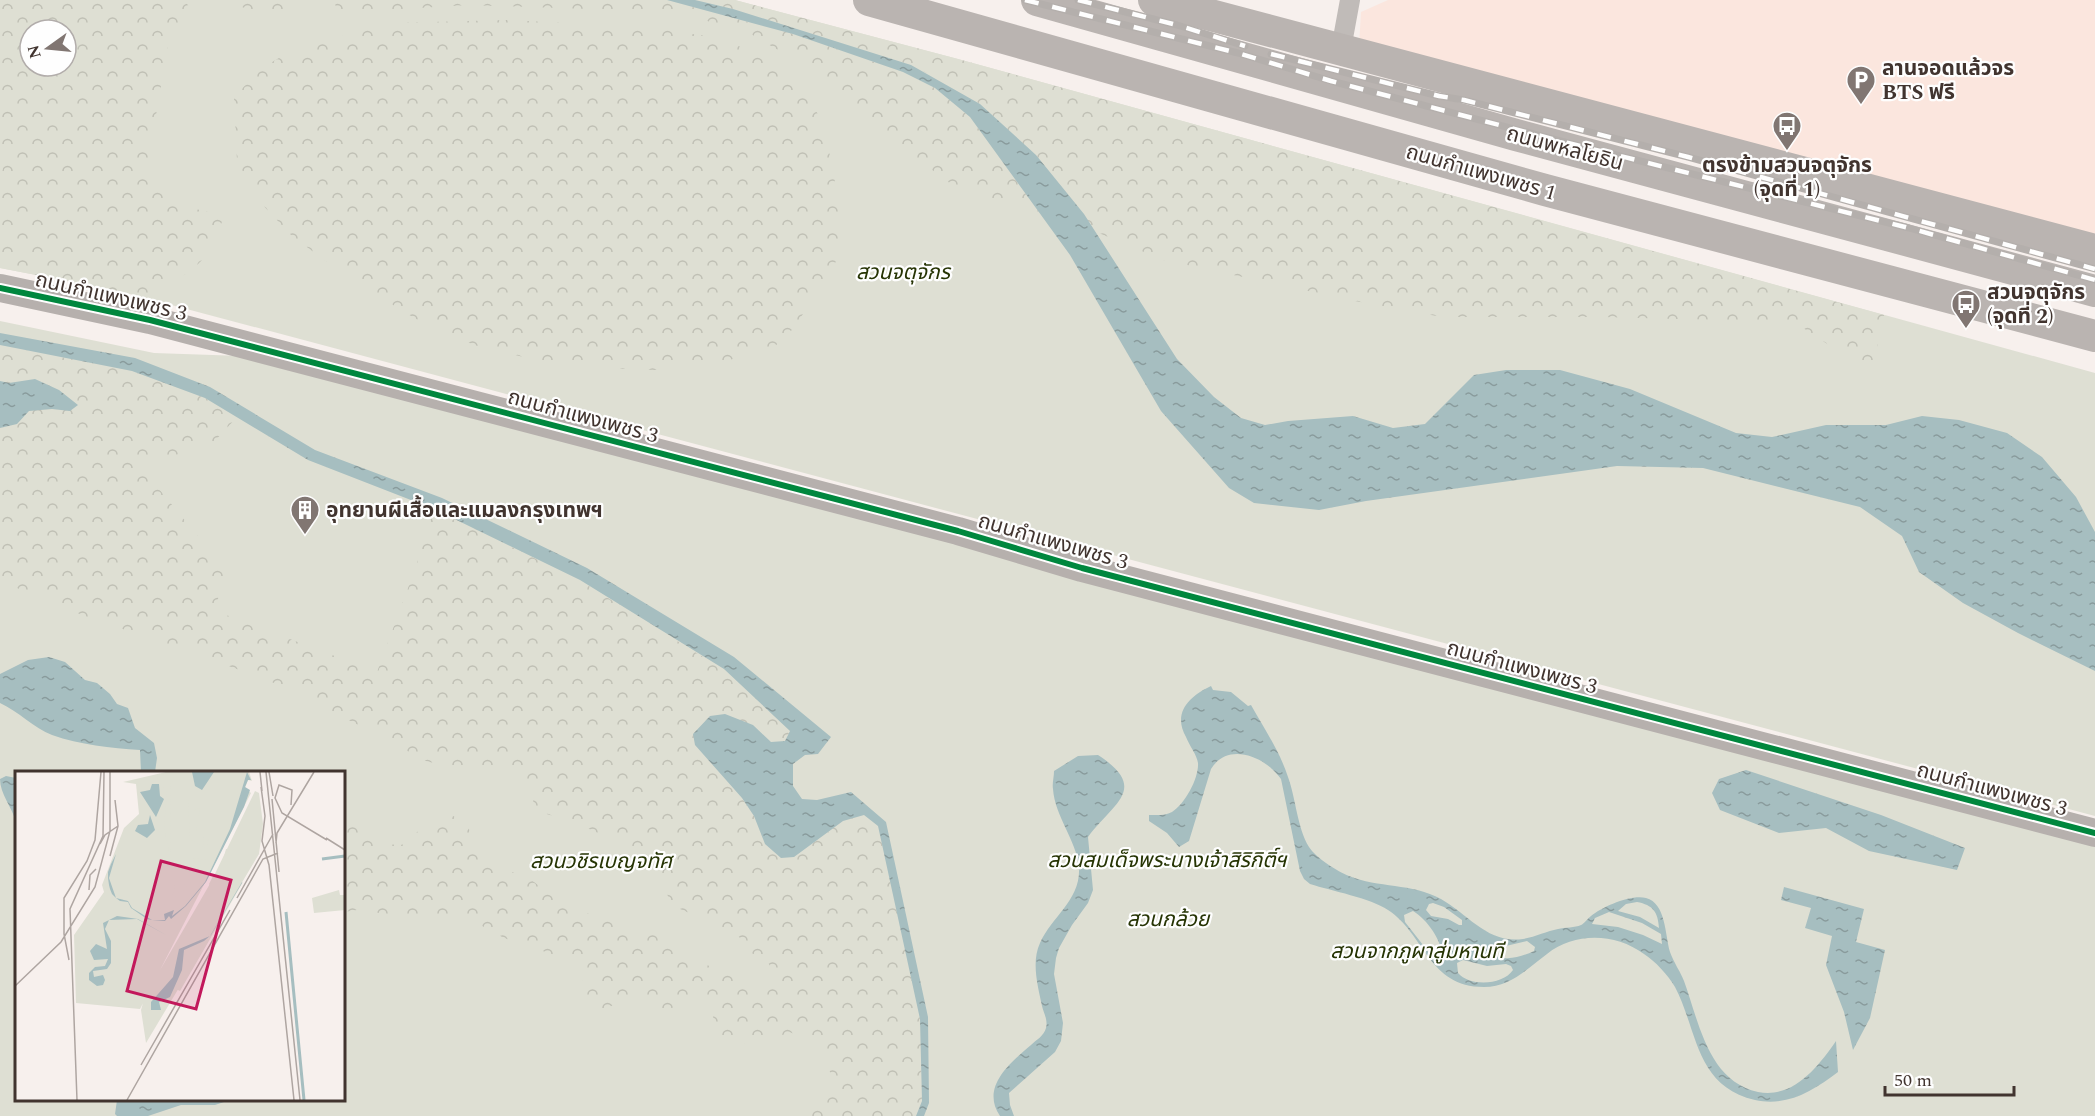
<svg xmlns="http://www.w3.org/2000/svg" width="2095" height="1116" font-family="Spectral,'Noto Sans Thai',serif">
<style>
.built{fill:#fbe6de}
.green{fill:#dedfd3;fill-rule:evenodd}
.forest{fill:url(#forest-crowns);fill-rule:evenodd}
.water{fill:url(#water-ripples);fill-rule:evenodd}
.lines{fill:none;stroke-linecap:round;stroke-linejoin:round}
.street{stroke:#c0bbb8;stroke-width:20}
.secondary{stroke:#b6b0ad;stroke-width:28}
.primary{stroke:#bab4b1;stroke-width:32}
.rail-casing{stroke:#b4afac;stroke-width:7}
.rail{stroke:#fefefe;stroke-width:4.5;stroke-dasharray:14;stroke-linecap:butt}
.cycleway-casing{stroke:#fefefe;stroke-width:10}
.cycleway{stroke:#00873e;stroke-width:6}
.labels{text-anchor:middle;stroke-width:4.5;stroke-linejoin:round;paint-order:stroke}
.poi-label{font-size:21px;font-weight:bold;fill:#41342f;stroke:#fefefe;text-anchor:start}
.street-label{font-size:21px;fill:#41342f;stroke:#fefefe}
.park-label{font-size:21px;font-style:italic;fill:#263404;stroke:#fefefe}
.inset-river{fill:none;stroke:#a6bec0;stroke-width:3}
.inset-road{fill:none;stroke:#aea5a1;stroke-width:1.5}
.view{fill:#c2185b;fill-opacity:0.15;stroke:#c2185b;stroke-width:3}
.inset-edge{fill:none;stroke:#41342f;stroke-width:3}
</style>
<defs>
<pattern id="forest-crowns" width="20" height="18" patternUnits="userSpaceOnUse" patternTransform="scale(1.5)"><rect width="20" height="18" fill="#dedfd3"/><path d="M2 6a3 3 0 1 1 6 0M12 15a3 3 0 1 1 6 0" fill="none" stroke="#c0c0b5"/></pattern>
<pattern id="water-ripples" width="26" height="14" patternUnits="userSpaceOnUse" patternTransform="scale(1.5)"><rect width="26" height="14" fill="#a6bec0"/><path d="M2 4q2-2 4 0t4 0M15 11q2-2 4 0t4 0" fill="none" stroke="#899b9c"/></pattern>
</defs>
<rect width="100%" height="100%" fill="#f7f0ed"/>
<path class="built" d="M1388,0H2095V236L1359,47L1361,12Z"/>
<path class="green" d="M0,0H735L958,59L2095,373V816L119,291L0,268ZM30,30H66V66H30Z
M0,321L154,353L242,356L2095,843V1116H0ZM16,772H344V1100H16Z"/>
<path class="forest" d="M0,0H185L192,13L169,38L148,163L150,184L179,205L225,216L204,258L191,271L160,288L153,300L119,291L0,268V182L7,149L0,147ZM30,30H66V66H30Z
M215,0H267L302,5L294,13L249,9Z
M335,0H667L793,34L903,72L935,88L970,117L1042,216L948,182L868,121L798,62L751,34L677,12L468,5L336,13Z
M695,0H735L958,59L1884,315L1870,380L1844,355L1794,322L1602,317H1442L1355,301L1163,260L1094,231L1084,214L1032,152L980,104L945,82L911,65L733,9Z
M506,20L646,27L726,39L789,74L818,114L831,159L840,211L842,242L832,273L791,331L772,349L729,360L657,370L565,367L474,345L416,319L346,276L292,236L260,202L237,161L234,97L262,68L284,55L370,27L390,23Z
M0,345L132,371L205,398L237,417L212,444L140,466L229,574L213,610L377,672L415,569L434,509L579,580L724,670L790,731L785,741L771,742L753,725L742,798L754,816L765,844L794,857L843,821L864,815L878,825L920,1019L922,1101L916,1116H803L824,1106L833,1086L824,1045L789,1032C759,1047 752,1046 719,1038L712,1013L704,996L664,1011L657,1004L633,991L615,1005L590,1012C578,991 581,988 587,966L504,938L473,921L432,913L402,916L357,910L344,912V810L363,838L400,846L444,810L467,825L484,861L530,879L567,907L667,938L709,966L758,986L772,977L769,964L750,952L737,934L671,905L657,865L622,845L575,822L536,811L529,786L494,766L467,772L426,761L290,689L194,653L87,617L0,581Z"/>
<path class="water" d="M667,0H695L733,9L911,65L980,104L1036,155L1084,214L1177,359L1214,397L1241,418L1265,425L1288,421L1353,416L1393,428L1425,424L1474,375L1506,370H1560L1630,389L1736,433L1772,437L1826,425H1886L1922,416L1959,420L2007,433L2042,457L2076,497L2095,532V671L2018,633L1963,603L1919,572L1902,536L1860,507L1703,468L1617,466L1366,501L1319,510L1254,503L1229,488L1161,411L1070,255L970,117L935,88L903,72L793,34Z
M0,333L135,358L210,387L315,450L442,498L587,568L734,657L831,737L818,754L805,755L793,764V786L802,799L817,800L851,792L886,822L928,1017L929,1103L924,1116H916L922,1101L920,1019L878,826L864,815L843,821L794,857L781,858L765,844L754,816L742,798L695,745L693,734L710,716L725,714L753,725L771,742L785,741L790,731L724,669L580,580L434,509L308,460L205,398L132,371L0,345Z
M35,379L59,390L78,405L70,411L52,409L29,411L17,424L0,428V381L9,383Z
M49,657L65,662L85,680L97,683L110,694L117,704L128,708L135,728L154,743L157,758L155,772H141L140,750C111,748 80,745 52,735C34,728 18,711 0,703V674L28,660Z
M1211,686L1213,690L1231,692L1248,706L1251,705C1264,728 1280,752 1288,777C1296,799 1297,827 1309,847C1316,858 1337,871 1349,876C1378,888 1412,883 1441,899C1469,915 1488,944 1523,939C1535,937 1547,931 1558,929C1565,927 1575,928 1581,925C1584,924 1587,919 1591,916C1602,907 1631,894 1646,898C1666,903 1665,935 1670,952C1674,963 1680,971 1684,981C1699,1022 1708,1081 1758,1092C1793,1099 1818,1067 1836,1041L1838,1072C1813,1091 1787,1107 1755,1100C1695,1086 1698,1031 1675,987C1668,975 1655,961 1644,954C1615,933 1575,932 1547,954C1527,969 1510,987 1484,987C1428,987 1425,934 1388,910C1370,898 1332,891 1310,884L1304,879L1300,871L1281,779C1266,757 1228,741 1211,769L1189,841L1179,847L1167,833L1149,821V815C1157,815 1165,816 1172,812C1185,804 1199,778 1198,763C1197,755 1189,745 1186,737C1172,712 1190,696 1211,686ZM1637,902C1653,905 1658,912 1659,928L1640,917L1618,911L1626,904ZM1433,903L1444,907L1462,920V925H1459L1448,919L1431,916L1426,910L1429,904ZM1413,911C1428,920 1444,943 1442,960L1434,959L1405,922L1404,915ZM1609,912L1642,923L1661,934L1662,944L1643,935L1618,927L1592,924L1595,918ZM1527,941L1535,947L1534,951C1521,957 1505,962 1492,954L1493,949ZM1463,960L1487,966L1506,964L1511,966L1513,970C1503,985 1470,987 1458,973L1457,963Z
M1098,755C1150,789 1113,803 1088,837L1093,890L1088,903L1072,925L1059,948L1056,958L1054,974L1063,1023L1061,1041L1055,1052L1009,1093L1010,1105L1014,1116H1000C980,1087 1011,1062 1031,1045C1036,1040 1044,1036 1046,1028C1048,1020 1044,1014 1042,1006C1038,987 1031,962 1040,943C1052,916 1081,900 1079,867C1076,839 1055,817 1053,789C1052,784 1054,777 1054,771L1078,756Z
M1746,770L1881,815L1965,848L1957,870L1869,851L1826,828L1779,833L1720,810L1712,793L1719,779Z
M6,776L16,778V822C12,807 0,794 0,779Z
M1784,887L1864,909L1856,942L1885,950L1870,1018L1853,1050L1844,1012L1826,965L1832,936L1805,928L1811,908L1781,900Z
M117,1100H230L215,1105H181L148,1116H117L115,1114Z"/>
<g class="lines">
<path class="street" d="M1341,49L1350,0"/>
<path class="secondary" d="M0,288L150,320L958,531L1082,568L2095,833"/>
<path class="primary" d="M869,0L1545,190L2095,336
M1037,0L1516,135L2095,291
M1154,0L2095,250"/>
<g class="rail-casing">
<path id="rail" d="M1025,0L1238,53L1331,81L1568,143L1909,228L2095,280
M1078,0L1177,25L1245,46
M1271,54L1439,96L1464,100L1688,157L2095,269"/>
</g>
<use href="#rail" class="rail"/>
<g class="cycleway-casing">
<path id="cycleway" d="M0,288L150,320L958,531L1082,568L2095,833"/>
</g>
<use href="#cycleway" class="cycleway"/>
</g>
<defs>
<g id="parking-pin" transform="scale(1.5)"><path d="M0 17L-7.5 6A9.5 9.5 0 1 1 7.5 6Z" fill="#817672" stroke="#fefefe"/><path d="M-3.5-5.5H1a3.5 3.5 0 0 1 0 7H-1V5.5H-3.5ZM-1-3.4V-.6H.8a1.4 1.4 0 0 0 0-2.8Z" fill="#fff"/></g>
<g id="bus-pin" transform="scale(1.5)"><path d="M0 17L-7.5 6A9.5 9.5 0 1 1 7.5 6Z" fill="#817672" stroke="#fefefe"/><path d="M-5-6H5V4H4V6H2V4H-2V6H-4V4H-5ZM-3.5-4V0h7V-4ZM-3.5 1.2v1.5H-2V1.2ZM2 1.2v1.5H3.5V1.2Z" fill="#fff"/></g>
<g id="building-pin" transform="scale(1.5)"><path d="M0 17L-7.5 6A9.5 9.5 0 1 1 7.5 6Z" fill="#817672" stroke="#fefefe"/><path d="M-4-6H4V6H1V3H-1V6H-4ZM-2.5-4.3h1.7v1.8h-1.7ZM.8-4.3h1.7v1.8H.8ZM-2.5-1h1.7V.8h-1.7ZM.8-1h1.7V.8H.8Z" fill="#fff"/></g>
</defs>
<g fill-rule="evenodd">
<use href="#parking-pin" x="1861" y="80"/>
<use href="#bus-pin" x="1787" y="126"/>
<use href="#bus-pin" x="1966" y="304"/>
<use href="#building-pin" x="305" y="510"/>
</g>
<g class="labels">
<g class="poi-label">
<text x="1882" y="75">ลานจอดแล้วจร<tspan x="1882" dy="24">BTS ฟรี</tspan></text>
<text x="1787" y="172" text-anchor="middle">ตรงข้ามสวนจตุจักร<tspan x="1787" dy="24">(จุดที่ 1)</tspan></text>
<text x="1987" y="299">สวนจตุจักร<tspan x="1987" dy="24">(จุดที่ 2)</tspan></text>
<text x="326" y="517">อุทยานผีเสื้อและแมลงกรุงเทพฯ</text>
</g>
<g class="street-label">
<text transform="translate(1565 148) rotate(15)" y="7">ถนนพหลโยธิน</text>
<text transform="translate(1481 172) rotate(16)" y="7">ถนนกำแพงเพชร 1</text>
<text transform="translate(111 296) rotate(13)" y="7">ถนนกำแพงเพชร 3</text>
<text transform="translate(583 416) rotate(15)" y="7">ถนนกำแพงเพชร 3</text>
<text transform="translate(1053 541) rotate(16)" y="7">ถนนกำแพงเพชร 3</text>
<text transform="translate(1522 667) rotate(15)" y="7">ถนนกำแพงเพชร 3</text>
<text transform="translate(1992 789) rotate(15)" y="7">ถนนกำแพงเพชร 3</text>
</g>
<g class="park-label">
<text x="903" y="279">สวนจตุจักร</text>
<text x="1167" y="867">สวนสมเด็จพระนางเจ้าสิริกิติ์ฯ</text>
<text x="601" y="868">สวนวชิรเบญจทัศ</text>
<text x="1168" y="926">สวนกล้วย</text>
<text x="1417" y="958">สวนจากภูผาสู่มหานที</text>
</g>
</g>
<g transform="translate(15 771)">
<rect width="330" height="330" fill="#f7f0ed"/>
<path d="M151,1H234L237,10L233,9L230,17L236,22L125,238L61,232L59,164L89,121L87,114L109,57L124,43L121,13L108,11ZM240,20L244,22L248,53L244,83L131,272L126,239L130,225L196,111ZM324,119L325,124H330V139L299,142L297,127Z" fill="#dedfd3"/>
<path d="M152,1H171L172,7L156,11L155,85L149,57L152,19L139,10ZM173,29L178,40L185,37L181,62L189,66L188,74L194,68L192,78L175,68ZM211,78H225V102L217,106L227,107L225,112L228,111L165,220L161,218L180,176L194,167L185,169L201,154L192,157L182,152L186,132L202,121L207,124L208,132L214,126L210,127L212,122L221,116L212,120L202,115L198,119L194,113L199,103L206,106L214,98L220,86H209ZM197,82L203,85L188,115L184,110L174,112L168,120L177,127L170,135L157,145L159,139L151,142L150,149L130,146L133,136L137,142L143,128L161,109L158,123L142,140L160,126L186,92L178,87L192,89Z" fill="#dedfd3"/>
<path d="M177,1H199L187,19L180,15ZM232,1L236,9H233L230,16L235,19L229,36L191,111L171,135L156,148L154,145L150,150L137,149L132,148L116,137L113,131L105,130L101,127L97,123L95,118L94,114L93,107V101L96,93L101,83L94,107L101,127L113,130L117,137L137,149H150L149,143L159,139L157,145L170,135L190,111L215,58ZM137,13H144L145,25L149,28L141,46L125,21L135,19ZM135,44L140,59L132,67L120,60L123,54L133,53ZM227,111V112L196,164L189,170L169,179L167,199L155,226L144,231L146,239H136V231L158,206L164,178L195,165ZM102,145L123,148L151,164L122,148L94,149L90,158L96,170V192L92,198L78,200L79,206L88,204L90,209L88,214L82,215L74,209V202L80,196L90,195L93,188L79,189L75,180L81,173L92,178L88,152Z" fill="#a6bec0"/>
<path class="inset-river" d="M307,88L330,85M271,141L289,329"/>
<path class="inset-road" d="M245,1L247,20M251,1L285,329M254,1L258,25M246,16L250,45L247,70L254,94L279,329M257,28L264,101M276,34L277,19L264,14L260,27L267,42L312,69M311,67L330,79M261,72L262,62L299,1M85,73L90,64L103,55L100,29M95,85L103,55M74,119L75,104L81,98M222,127L258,63M54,189L49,163V127L72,90L80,69L86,1M0,215L46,171L80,116L95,60V1M126,294L215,139M62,329L55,138L88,65L89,1M112,329L248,88L263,82"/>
<path class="view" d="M146,90L216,109L181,238L112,220Z"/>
<rect width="330" height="330" class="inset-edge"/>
</g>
<g transform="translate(48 48) rotate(255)"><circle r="28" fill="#fefefe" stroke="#b2adab" stroke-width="1.5"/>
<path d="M0-4.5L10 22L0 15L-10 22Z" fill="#817672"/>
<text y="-9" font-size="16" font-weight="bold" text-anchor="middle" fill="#41342f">N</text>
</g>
<path d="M1885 1086v9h129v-9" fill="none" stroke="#41342f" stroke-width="3"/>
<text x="1894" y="1086" font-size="18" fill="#41342f" stroke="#fefefe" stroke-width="4.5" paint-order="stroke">50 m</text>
</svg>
